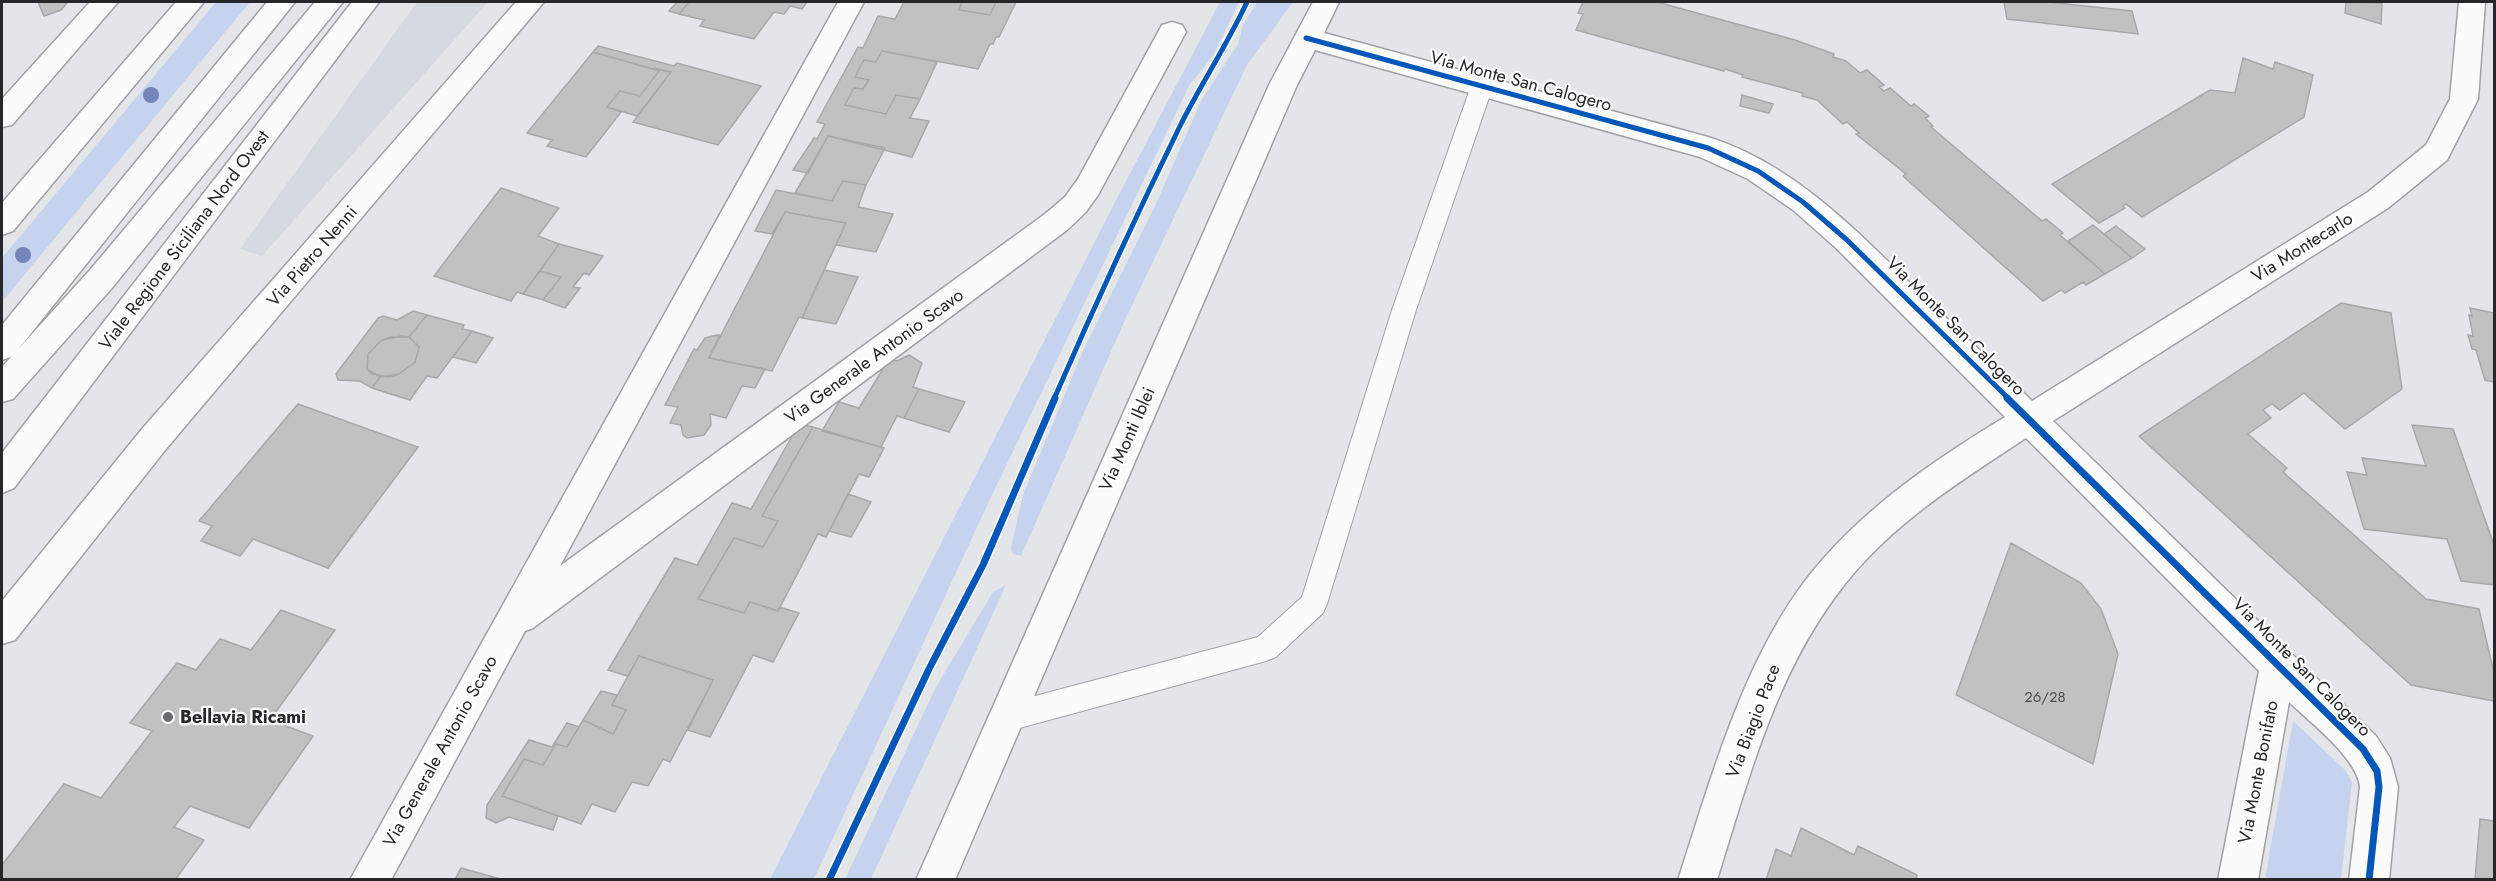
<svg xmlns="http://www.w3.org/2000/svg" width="2496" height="881" font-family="Jost,sans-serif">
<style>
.built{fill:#d5d9e2}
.green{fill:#c6d3ee}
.building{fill:#c1c1c2;stroke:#a8a8a9;stroke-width:1.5}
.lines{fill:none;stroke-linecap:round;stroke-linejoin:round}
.service-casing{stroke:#a0a2a4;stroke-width:2}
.minor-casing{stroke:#a0a2a4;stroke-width:3}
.tertiary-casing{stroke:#a0a2a4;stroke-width:3}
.primary-casing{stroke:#a0a2a4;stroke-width:3}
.service{fill:#fbfbfc;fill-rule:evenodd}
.minor{fill:#fbfbfc;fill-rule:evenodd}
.tertiary{fill:#fbfbfc;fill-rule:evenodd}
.primary{fill:#fbfbfc;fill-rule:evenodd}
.cycleway-far1-casing{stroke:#fff;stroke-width:8}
.cycleway-casing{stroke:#fff;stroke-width:10}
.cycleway-far1{stroke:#0057b8;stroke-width:5}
.cycleway{stroke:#0057b8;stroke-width:7}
.tree{fill:#7385b9}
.poi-dot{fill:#686a6c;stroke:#fff;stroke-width:2}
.labels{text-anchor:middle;stroke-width:4.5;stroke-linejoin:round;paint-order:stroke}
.number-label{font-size:15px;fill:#4d4e4f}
.street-label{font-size:18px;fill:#262729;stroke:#fff}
.poi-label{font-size:18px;font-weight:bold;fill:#262729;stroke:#fff;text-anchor:start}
</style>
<rect width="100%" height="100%" fill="#e3e5e8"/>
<path class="built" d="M417,2H488L262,256L240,249Z"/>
<path class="green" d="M216,2H250L2,302V258Z
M1220,2H1239L1213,56L1190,84L991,497L814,879H770L1114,204Z
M1257,2H1293L1247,65L1125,320L1021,556L1013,554L1011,548L1023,495L1083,351L1155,206L1201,101L1238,44L1243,25Z
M1006,585L871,879H845L936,687L993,592Z
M2293,721L2346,771L2352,782L2341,879H2265Z"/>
<path class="building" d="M38,2H68L61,10L44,16Z
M677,2H689L679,14L669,11Z
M689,2H807L802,9L790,6L784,14L774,12L754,39L700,26L704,20L679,14Z
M904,2H962L959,10L990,15L996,2H1016L999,37H996L993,44H990L978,69L882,51L876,62L864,60L855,77L869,80L863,89L854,88L845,105L886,114L896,95L920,99L910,118L929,121L912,157L828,136L808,173L793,170L814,138L817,139L825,124L817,122L858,47L863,48L878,16L895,19Z
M962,2H996L990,15L959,10Z
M1583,2H1657L1795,40L1834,54L1833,57L1846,61L1860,73L1867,70L1884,85L1879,87L1884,91L1890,88L1911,106L1914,104L1929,116L1925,118L1933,126L1931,127L2042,221L2046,219L2063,233L2060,235L2105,274L2086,285L2083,282L2065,293L2061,290L2043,301L1903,176L1906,174L1856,134L1859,133L1847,122L1843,124L1817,100L1802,96L1803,93L1742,77L1743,75L1725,69L1724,71L1576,30L1583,14L1578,13Z
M2004,2H2048L2132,11L2138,34L2007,19Z
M2346,2L2382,3L2381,24L2345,13Z
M598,46L674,66L677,63L761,86L718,145L633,122L671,72L653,69L593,52Z
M882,51L937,62L920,99L896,95L886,114L845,105L854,88L863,89L869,80L855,77L864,60L876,62Z
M593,52L659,71L640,96L620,91L607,107L621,112L586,157L547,146L552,140L527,133Z
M2243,58L2273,69L2275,62L2313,75L2304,117L2142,217L2126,204L2123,206L2125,208L2099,223L2052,184L2210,90L2235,93Z
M654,68L671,72L637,116L607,107L620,91L640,96L659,71L653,69Z
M1742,95L1773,104L1769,113L1740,106Z
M828,136L885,148L866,185L843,181L832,201L795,193Z
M843,181L866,185L858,207L893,214L876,252L836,245L846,223L785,212L772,234L755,231L776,190L832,201Z
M501,188L559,208L538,236L559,244L523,294L517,292L511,301L434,276Z
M785,212L846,223L802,318L799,317L772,371L709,358Z
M2093,225L2104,234L2132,258L2105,274L2068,241Z
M2116,226L2145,249L2132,258L2104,234Z
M559,244L603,256L589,275L584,273L573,287L580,288L565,308L543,300L561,277L540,271Z
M824,270L858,277L836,324L802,318Z
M540,271L561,277L543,300L523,294Z
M2341,303L2391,313L2402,389L2345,429L2304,393L2280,410L2272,404L2263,410L2271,418L2248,434L2287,468L2283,472L2426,599L2479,609L2494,673V701L2411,685L2139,436Z
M2470,308L2494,313V382L2485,380L2476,350L2472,349L2468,335L2473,336L2469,315L2472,316Z
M413,311L427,315L409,337H391L382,340L368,354L367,369L380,377L372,388L360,381L338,380L336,374L378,318L383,316L397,320Z
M427,315L464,325L462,329L472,331L437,378L427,376L410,400L372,388L380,377L399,374L415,362L419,347L409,337Z
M472,331L493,338L476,363L453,357Z
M717,335H720L709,358L765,369L755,388L742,386L726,418L710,414L711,425L704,435L687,438L683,435L681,425L670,423L678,407L665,405L694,349L697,350L705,338Z
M401,336L409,337L419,347L415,362L399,374L389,377L372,374L367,369L368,354L382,340Z
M909,355L922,363L913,387L919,389L904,418L897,416L881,447L822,431L839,402L859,408L889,359L897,361Z
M919,389L965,402L949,432L904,418Z
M298,404L418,447L328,568L253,539L240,556L201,541L212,526L199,521Z
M799,424L813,427L762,516L778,521L763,547L734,538L698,599L744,613L750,602L778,611L779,607L799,613L773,662L753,655L710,737L688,730L713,680L639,656L628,676L608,670L675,558L697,565L732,503L751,509Z
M2412,425L2453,429L2494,545V585L2461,581L2447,539L2364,529L2347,472L2367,475L2362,458L2426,466Z
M813,427L884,448L869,477L859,474L826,537L818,534L778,611L750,602L744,613L698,599L734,538L763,547L778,521L762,516Z
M848,494L871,502L851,537L829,531Z
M2011,543L2081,583L2101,609L2118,654L2093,764L1956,695Z
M281,610L335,630L270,720L313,736L249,828L190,806L174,827L204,840L175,880H2V865L64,784L101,798L152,731L130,723L177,663L196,670L220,639L251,650Z
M639,656L713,680L670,762L663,759L648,786L632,782L615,812L592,804L581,824L502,796L524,759L543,765L556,744L567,747L583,720L613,734L626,710L612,705Z
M601,691L617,695L612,705L626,710L613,734L583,720Z
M567,723L579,727L567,747L556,744L543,765L524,759L502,796L558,816L553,830L509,817L496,823L486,818L487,805L529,740L552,747Z
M2480,819L2494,821V880H2475Z
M1801,828L1854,855L1858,846L1917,875L1916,880H1766L1776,849L1791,856Z
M461,868L504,880H455Z"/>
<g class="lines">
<g class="service-casing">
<path id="service" d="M1482,78L1490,80L1493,86L1416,310L1327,604L1323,613L1276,657L1266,661L1005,732L995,728L991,718L995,708L1005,704L1258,637L1302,597L1392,310L1471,86L1474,80Z"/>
</g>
<g class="minor-casing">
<path id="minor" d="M838,2H864L560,566L1045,214L1065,197L1078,179L1162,25L1172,22L1182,25L1186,32L1098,195L1085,213L1067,230L533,628L525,631L391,880H350Z
M1313,2H1339L1324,33L1708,137C1791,163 1853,227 1913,286C1953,324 1992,362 2032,401L2368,192L2426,145L2450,99L2459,2H2485L2478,99L2447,160L2388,208L2053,421L2376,736L2390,758L2398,787L2389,880H2349L2360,787C2357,758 2311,723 2289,702L2258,880H2218L2259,671L2026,438C1962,480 1893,523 1845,584C1777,669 1749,777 1717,880H1678C1713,773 1747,644 1823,559C1874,501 1939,457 2005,417L1836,248L1793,210L1748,179L1700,157L1315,50L1297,85L955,880H916L1269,85Z"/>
</g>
<g class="tertiary-casing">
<path id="tertiary" d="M90,2H118L12,125L2,127V99Z
M315,2H343L112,288L13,399L2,402V367L90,270Z
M352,2H379L14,488L2,493V453Z
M516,2H544L166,449L15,640L2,644V601L142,429Z"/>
</g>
<g class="primary-casing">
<path id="primary" d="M176,2H204L13,231L2,235V203Z
M267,2H295L13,356L2,360V325Z"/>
</g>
<use href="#service" class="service"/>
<use href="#minor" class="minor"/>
<use href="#tertiary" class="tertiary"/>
<use href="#primary" class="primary"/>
<g class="cycleway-far1-casing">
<path id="cycleway-far1" d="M1306,38L1708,148L1758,171L1803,202L1847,240L2009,399
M1054,399C1094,307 1136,216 1180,126C1201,84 1227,45 1247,2"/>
</g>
<g class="cycleway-casing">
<path id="cycleway" d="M2007,398L2363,749L2377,771L2379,787L2369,880
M829,880L929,669L983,565L1055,398"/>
</g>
<use href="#cycleway-far1" class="cycleway-far1"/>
<use href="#cycleway" class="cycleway"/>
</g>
<g class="tree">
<circle cx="151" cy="95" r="8"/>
<circle cx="23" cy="255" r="8"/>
</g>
<circle class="poi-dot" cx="168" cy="717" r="6"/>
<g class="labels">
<g class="number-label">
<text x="2045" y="702">26/28</text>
</g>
<g class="street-label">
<text transform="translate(1521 81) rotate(15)" y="6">Via Monte San Calogero</text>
<text transform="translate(184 240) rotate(-53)" y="6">Viale Regione Siciliana Nord Ovest</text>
<text transform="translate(2302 247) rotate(-32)" y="6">Via Montecarlo</text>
<text transform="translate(312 256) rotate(-49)" y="6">Via Pietro Nenni</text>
<text transform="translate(1956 326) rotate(45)" y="6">Via Monte San Calogero</text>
<text transform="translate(874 356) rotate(-36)" y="6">Via Generale Antonio Scavo</text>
<text transform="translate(1127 439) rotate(-66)" y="6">Via Monti Iblei</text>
<text transform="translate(2302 667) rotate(45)" y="6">Via Monte San Calogero</text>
<text transform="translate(1753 721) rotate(-69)" y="6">Via Biagio Pace</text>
<text transform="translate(440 751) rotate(-61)" y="6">Via Generale Antonio Scavo</text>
<text transform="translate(2258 772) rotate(-79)" y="6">Via Monte Bonifato</text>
</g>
<g class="poi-label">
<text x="180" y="723">Bellavia Ricami</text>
</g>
</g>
<rect width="2496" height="881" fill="none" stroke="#262729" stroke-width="6"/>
</svg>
